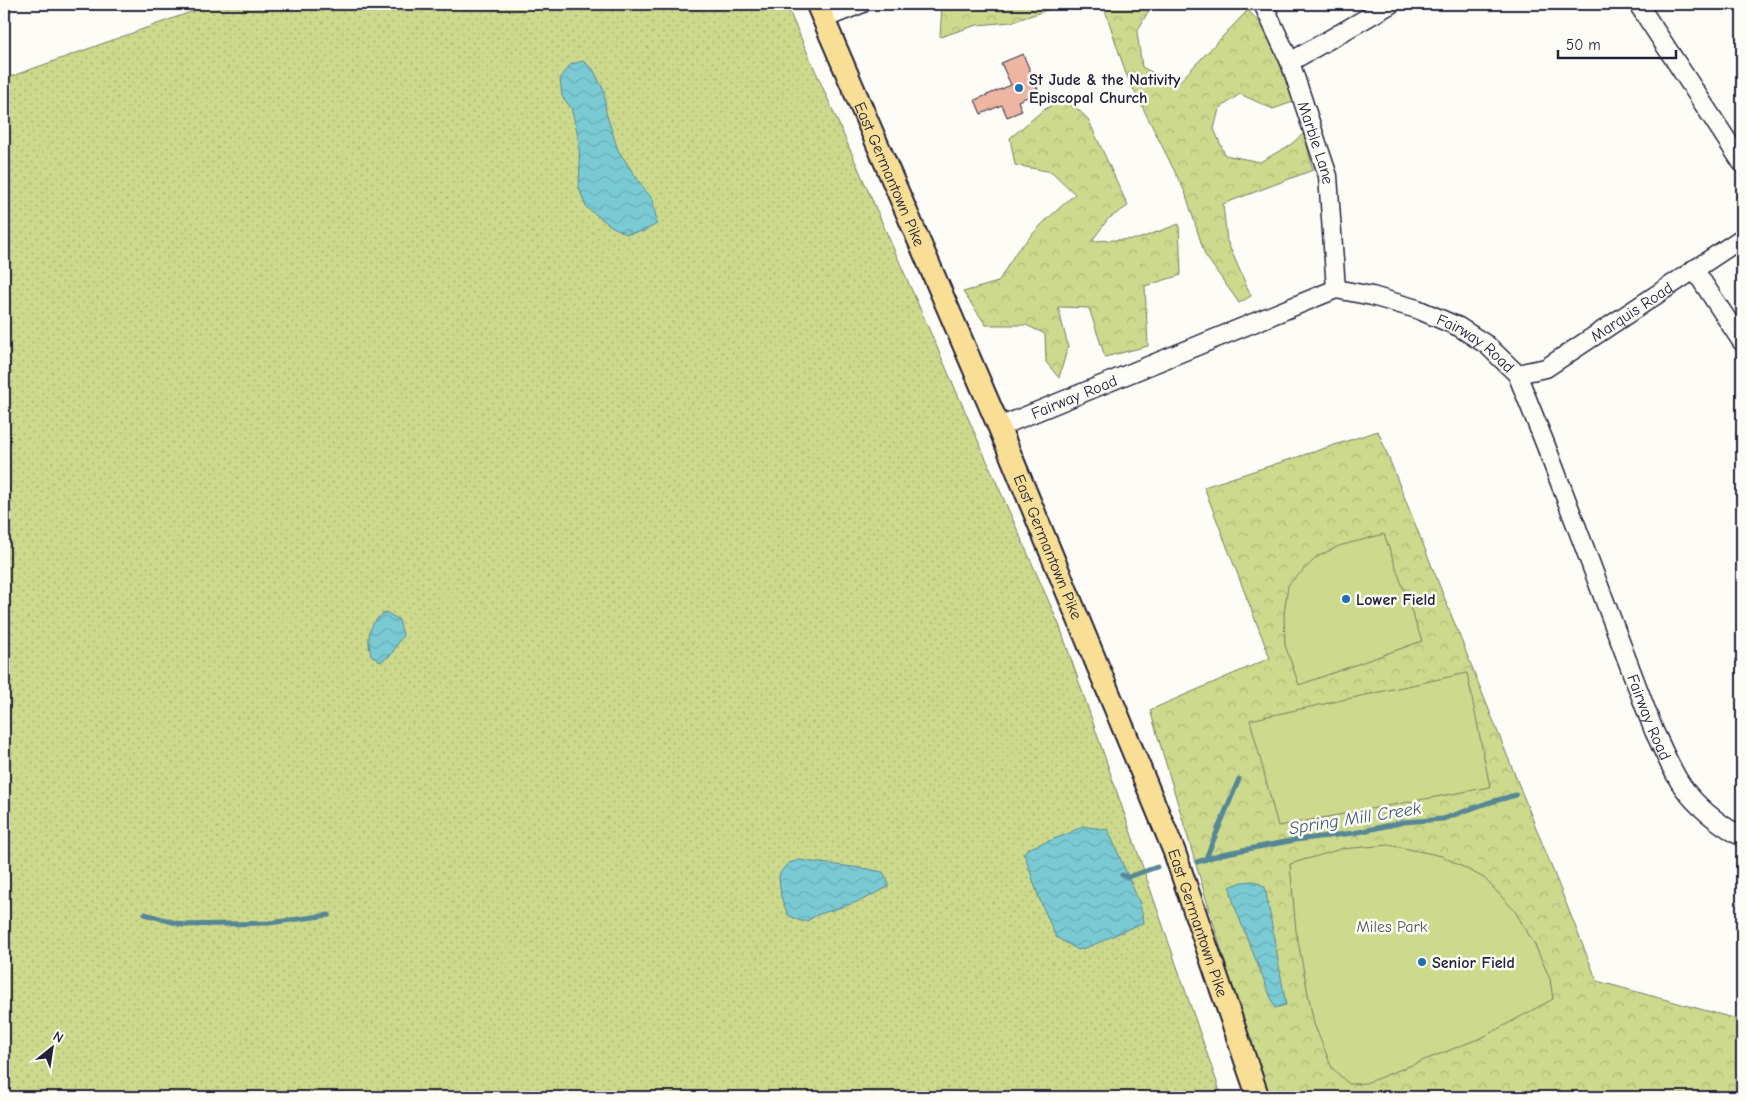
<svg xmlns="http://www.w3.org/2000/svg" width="1746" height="1101" font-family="'Comic Neue',sans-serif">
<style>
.grass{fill:url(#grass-dots);stroke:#787e64}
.forest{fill:url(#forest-crowns);stroke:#787e64}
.garden{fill:#cdd98c;stroke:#787e64}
.water{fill:url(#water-waves);stroke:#578797}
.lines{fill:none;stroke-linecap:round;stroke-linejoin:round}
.stream{stroke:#578797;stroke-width:5}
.building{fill:#edb5a2;stroke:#22223b}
.minor-casing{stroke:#22223b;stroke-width:21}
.major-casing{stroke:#22223b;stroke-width:25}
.minor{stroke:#fdfcf7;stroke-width:18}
.major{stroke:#f9df96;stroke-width:21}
.poi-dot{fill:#1f6fb2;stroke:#fdfcf7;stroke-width:2}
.labels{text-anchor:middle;stroke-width:5;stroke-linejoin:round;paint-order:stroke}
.poi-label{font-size:16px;font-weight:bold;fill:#22223b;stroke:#fdfcf7;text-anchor:start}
.street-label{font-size:16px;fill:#22223b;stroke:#fdfcf7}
.park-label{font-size:16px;fill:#555953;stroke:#fdfcf7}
.water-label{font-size:18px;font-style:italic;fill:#415d71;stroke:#fdfcf7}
</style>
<defs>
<pattern id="grass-dots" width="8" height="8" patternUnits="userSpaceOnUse" patternTransform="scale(1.25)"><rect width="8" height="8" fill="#cdd98c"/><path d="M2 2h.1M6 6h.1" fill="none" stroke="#b0ba7a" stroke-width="1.8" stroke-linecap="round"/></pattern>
<pattern id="forest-crowns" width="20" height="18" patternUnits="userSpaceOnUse" patternTransform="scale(1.25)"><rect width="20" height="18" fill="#cdd98c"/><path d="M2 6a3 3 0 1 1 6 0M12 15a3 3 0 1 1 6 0" fill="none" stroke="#b0ba7a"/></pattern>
<pattern id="water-waves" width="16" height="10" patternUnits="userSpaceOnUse" patternTransform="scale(1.25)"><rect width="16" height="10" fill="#7acad4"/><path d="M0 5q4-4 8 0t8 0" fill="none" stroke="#69adb7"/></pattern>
</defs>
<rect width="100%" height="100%" fill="#fdfcf7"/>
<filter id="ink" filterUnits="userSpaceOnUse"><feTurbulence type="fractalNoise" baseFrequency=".02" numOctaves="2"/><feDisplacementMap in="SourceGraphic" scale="10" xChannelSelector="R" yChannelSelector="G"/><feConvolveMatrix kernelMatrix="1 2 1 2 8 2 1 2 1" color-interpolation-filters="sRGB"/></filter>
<g filter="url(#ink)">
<path class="grass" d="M213,4H786L1060,627L1222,1097H4V79Z"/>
<path class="forest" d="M942,4H1092L1056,7L1012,22L977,25L940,37Z
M1103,4H1152L1137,32L1142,67L1176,85L1248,10L1269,33L1296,101L1273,109L1240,94L1219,109L1214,129L1225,155L1260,162L1290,145L1304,133L1313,170L1223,204L1227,241L1251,296L1239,303L1205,255L1185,192L1126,74Z
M1065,97L1088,119L1128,206L1108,219L1092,241L1138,239L1179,224L1181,275L1145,286L1148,346L1105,357L1089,308L1058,307L1068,346L1059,378L1046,362L1045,334L1026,325H986L963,292L998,282L1016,252L1045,221L1075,194L1052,172L1015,165L1010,138L1042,111Z
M1378,431L1597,981L1737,1019L1742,1035V1097H1265L1150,710L1270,658L1204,487Z"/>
<path class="garden" d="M1384,534L1422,641L1299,685L1285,645L1284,614L1288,585L1317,557L1339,546Z
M1467,673L1490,787L1278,826L1250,720Z
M1389,845L1442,856L1484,878L1514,910L1535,945L1550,979L1553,999L1483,1037L1366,1083L1349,1084L1332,1068L1314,1024L1296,931L1290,864L1341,849Z"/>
<path class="water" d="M583,61L593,69L604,91L606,113L618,150L640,183L653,200L657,224L644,231L627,234L611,226L586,207L579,188L580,164L578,135L571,108L562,96L560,79L571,64Z
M386,612L399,620L403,635L391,655L380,662L371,655C366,635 369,623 386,612Z
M1082,826L1108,830L1140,904L1144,923C1121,930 1101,944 1078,950L1056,937L1039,898L1025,856L1023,855L1027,849L1070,833C1074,829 1078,830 1082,826Z
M800,860C828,865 856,866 883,872L888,881V887L860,901L817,915L807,921H800L788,915L781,897L779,878L780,873L788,863Z
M1254,881L1265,887L1286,1005L1275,1008L1234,905L1230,887L1242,882Z"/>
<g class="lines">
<path class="stream" d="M1206,858L1239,779
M1197,862L1222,854L1295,840L1354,833L1404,822L1443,819L1487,803L1516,795
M1122,875L1128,877L1157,867
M145,914L183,925L269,923L329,915"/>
</g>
<path class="building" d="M1023,54L1039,92L1018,101L1022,111L1007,117L1002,105L981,114L975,100L1011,85L1001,63Z"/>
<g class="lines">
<g class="minor-casing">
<g id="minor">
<path id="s1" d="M1263,4L1290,62L1328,176L1336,289"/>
<path d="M1638,4L1742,163"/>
<path d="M823,19L861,4"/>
<path d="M1290,62L1391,4"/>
<path d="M1694,269L1742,342"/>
<path id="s2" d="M1517,374L1546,368L1742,238"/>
<path id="s3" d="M999,427L1336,289L1372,296L1417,309L1459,327L1487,345L1517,374L1546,446L1654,731C1663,749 1671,770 1683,787C1697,807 1721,825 1742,837"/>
</g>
</g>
<g class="major-casing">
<g id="major">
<path id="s4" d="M817,4L999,427L1174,851L1258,1097"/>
</g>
</g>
<use href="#minor" class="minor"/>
<use href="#major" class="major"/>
</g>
</g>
<g class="poi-dot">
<circle cx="1019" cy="88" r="5"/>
<circle cx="1346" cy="599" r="5"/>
<circle cx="1422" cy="962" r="5"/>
</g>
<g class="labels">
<g class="poi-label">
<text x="1029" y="85">St Jude &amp; the Nativity<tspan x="1029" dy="18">Episcopal Church</tspan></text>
<text x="1356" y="605">Lower Field</text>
<text x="1432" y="968">Senior Field</text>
</g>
<g class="street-label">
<text dy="6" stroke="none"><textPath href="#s1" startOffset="149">Marble Lane</textPath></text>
<text dy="6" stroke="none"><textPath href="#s4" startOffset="185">East Germantown Pike</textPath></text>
<text dy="6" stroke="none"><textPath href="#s2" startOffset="132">Marquis Road</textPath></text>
<text dy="6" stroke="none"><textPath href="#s3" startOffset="516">Fairway Road</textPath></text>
<text dy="6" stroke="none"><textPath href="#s3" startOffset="81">Fairway Road</textPath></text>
<text dy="6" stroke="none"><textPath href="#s4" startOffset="590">East Germantown Pike</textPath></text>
<text dy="6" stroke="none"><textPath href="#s3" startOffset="936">Fairway Road</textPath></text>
<text dy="6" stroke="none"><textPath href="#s4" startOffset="995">East Germantown Pike</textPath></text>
</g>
<g class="park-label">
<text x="1392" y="932">Miles Park</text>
</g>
<g class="water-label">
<text transform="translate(1355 818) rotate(-9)" y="6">Spring Mill Creek</text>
</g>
</g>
<rect width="1746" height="1101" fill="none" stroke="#fdfcf7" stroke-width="20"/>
<rect x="10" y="10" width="1726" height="1081" fill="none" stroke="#22223b" stroke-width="2" filter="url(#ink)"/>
<g transform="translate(52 1048) rotate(30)" stroke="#fdfcf7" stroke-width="4" paint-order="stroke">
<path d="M0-4L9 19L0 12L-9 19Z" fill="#22223b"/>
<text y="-8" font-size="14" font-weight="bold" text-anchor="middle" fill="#22223b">N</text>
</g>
<path d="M1558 50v8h118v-8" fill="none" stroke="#22223b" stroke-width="2.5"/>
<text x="1566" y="50" font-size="15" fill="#22223b" stroke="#fdfcf7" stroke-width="4" paint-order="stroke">50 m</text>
</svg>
